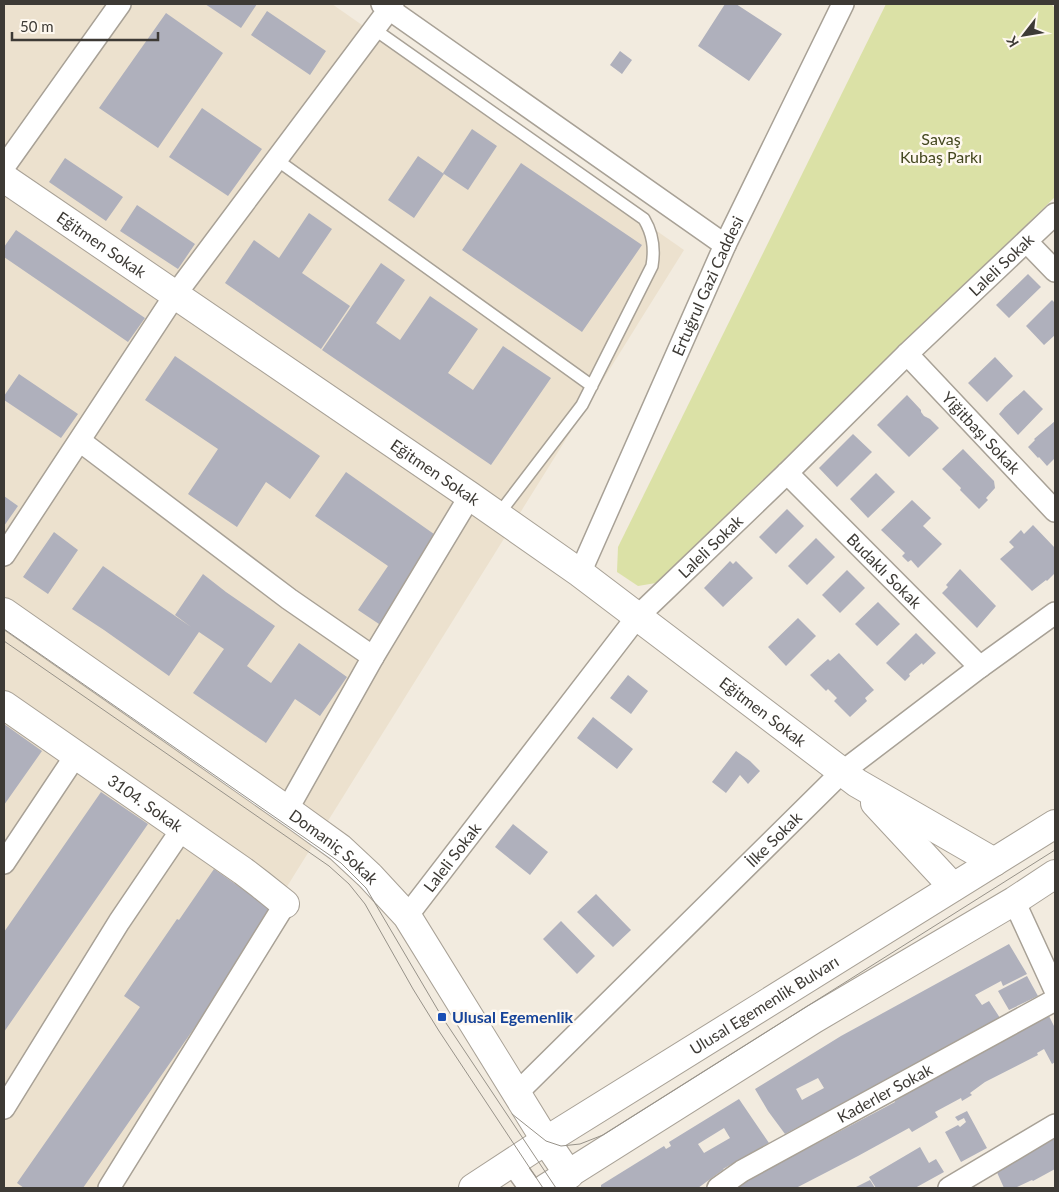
<svg xmlns="http://www.w3.org/2000/svg" width="1059" height="1192" font-family="Lato,sans-serif">
<style>
.built{fill:#ece1ce}
.green{fill:#dbe1a6}
.building{fill:#afb0bc;fill-rule:evenodd}
.lines{fill:none;stroke-linecap:round;stroke-linejoin:round}
.service-casing{stroke:#a8a196;stroke-width:14}
.minor-casing{stroke:#a8a196;stroke-width:24}
.tertiary-casing{stroke:#a8a196;stroke-width:30}
.primary-casing{stroke:#a8a196;stroke-width:30}
.service{stroke:#fff;stroke-width:11}
.minor{stroke:#fff;stroke-width:21}
.tertiary{stroke:#fff;stroke-width:28}
.primary{stroke:#fff;stroke-width:28}
.tram{stroke:#979289;stroke-width:1}
.transit-dot{fill:#1a4fb4;stroke:#fef8ef;stroke-width:2}
.labels{text-anchor:middle;stroke-width:5;stroke-linejoin:round;paint-order:stroke}
.park-label{font-size:16px;fill:#43471e;stroke:#fef8ef}
.street-label{font-size:16px;fill:#3d3a35;stroke:#fef8ef}
.transit-label{font-size:16px;font-weight:bold;fill:#164399;stroke:#fef8ef;text-anchor:start}
</style>
<rect width="100%" height="100%" fill="#f2ebdf"/>
<path class="built" d="M4,4H332L684,250L99,1188H4Z"/>
<path class="green" d="M886,4H1051L1055,8V197L656,583L638,586L617,572L618,547Z"/>
<path class="building" d="M205,4H257L241,28Z
M725,4H736L782,34L749,81L698,46Z
M267,11L326,51L310,75L251,35Z
M166,13L223,53L158,148L99,108Z
M620,51L632,60L622,74L610,65Z
M202,108L262,149L228,196L169,157Z
M472,129L497,146L468,190L444,174L414,218L388,200L418,156L444,174L443,173Z
M65,158L123,197L106,221L49,182Z
M521,163L642,245L582,332L462,250Z
M137,205L195,244L178,269L120,231Z
M309,213L332,229L302,273L350,306L321,349L225,283L254,240L279,258Z
M16,230L145,318L128,342L4,257V247Z
M381,263L405,280L376,323L400,340L430,296L478,329L448,373L473,390L503,346L551,378L491,465L322,350Z
M1028,274L1041,287L1009,318L996,305Z
M1052,300L1055,303V335L1044,345L1026,326Z
M175,356L320,456L290,499L266,482L237,527L188,494L218,449L145,400Z
M995,357L1013,376L987,402L968,383Z
M19,374L78,414L61,438L4,400V396Z
M1024,390L1043,409L1018,435L999,414L1005,407Z
M907,395L921,410V412L924,416L930,419L939,428L909,457L877,425Z
M1055,421V458L1047,466L1039,457L1038,458L1028,447L1035,440L1034,439Z
M853,434L872,452L837,487L819,468Z
M963,449L994,481L995,488L986,498L988,500L979,509L960,490L961,488L942,469Z
M346,472L441,539L382,626L358,610L388,566L315,516Z
M876,473L895,492L868,518L850,499Z
M4,496L18,506L4,526Z
M912,500L931,518L923,526L942,544L918,568L911,560L908,562L902,556L905,553L881,530Z
M787,509L804,526L776,554L759,537Z
M1033,525L1055,548V573L1047,581L1046,580L1032,591L1000,559L1014,547L1009,542L1021,530L1024,534Z
M54,532L78,550L48,594L23,577Z
M816,538L835,557L807,585L788,566Z
M730,561L733,564L736,561L753,578L723,607L704,588Z
M103,566L191,627L175,615L203,574L226,592L275,626L247,666L271,683L299,643L347,677L320,716L295,699L266,743L193,693L224,649L199,632L169,676L104,630L72,609Z
M960,569L996,606L977,628L942,593L948,587L946,585Z
M847,570L865,588L840,613L822,595Z
M878,602L900,624L877,646L855,624Z
M798,618L816,636L786,666L768,647Z
M916,633L936,653L923,665L922,663L909,674L910,676L905,681L886,663Z
M839,653L874,690L865,698L867,701L850,717L834,701L837,698L828,689L826,691L810,675L828,659L830,661Z
M628,675L648,691L631,714L610,698Z
M593,717L633,749L617,769L577,738Z
M4,724L42,751L4,805Z
M736,751L750,761L760,771L748,784L740,775L726,793L712,782Z
M101,792L148,824L4,1032V932Z
M513,824L548,852L530,875L495,847Z
M214,869L275,912L83,1188H24L17,1183L140,1007L124,996L177,919L179,920Z
M596,894L631,930L613,947L577,912Z
M561,921L595,956L577,974L543,939Z
M1009,944L1027,974L1003,986L1001,981L975,995L982,1005L989,1001L1000,1018L872,1089L785,1134L768,1111L755,1089L841,1036ZM818,1078L824,1088L802,1100L796,1089Z
M1027,976L1038,996L1009,1010L998,991Z
M1049,1016L1055,1028V1062L1052,1064L1044,1049L1037,1053L1038,1055L985,1082L970,1093L972,1095L962,1101L961,1098L935,1112L938,1117L912,1132L909,1128L858,1156L796,1188H737L748,1180L895,1102V1101L971,1056Z
M739,1099L769,1143L723,1169H724L698,1188H601V1185L664,1146L666,1149L671,1146L669,1142ZM724,1128L730,1138L704,1153L698,1144Z
M967,1111L987,1148L961,1162L945,1132L958,1125L960,1127L966,1122L964,1118L958,1121L955,1117Z
M1055,1135V1169L1033,1181L1032,1180L1015,1188H1004L995,1168Z
M920,1147L929,1163L936,1159L944,1172L915,1188H876L869,1177Z
M870,1180L875,1188H854Z"/>
<g class="lines">
<g class="service-casing">
<path id="service" d="M374,29L644,219C653,234 655,248 652,266L582,405L498,515
M277,160L592,386"/>
</g>
<g class="minor-casing">
<g id="minor">
<path d="M382,4L725,245"/>
<path d="M4,167L120,4"/>
<path d="M1027,242L1055,271"/>
<path id="s1" d="M907,354L1055,511"/>
<path d="M80,441L289,599L373,657L470,496"/>
<path id="s2" d="M787,473L980,667"/>
<path d="M4,555L175,295L393,4"/>
<path id="s3" d="M580,573L725,245L843,4"/>
<path d="M287,810L373,657"/>
<path d="M4,863L76,755"/>
<path d="M1014,901L1055,990"/>
<path id="s4" d="M407,916L637,617L787,473L907,354L1055,214"/>
<path id="s5" d="M517,1093L842,772L980,667L1055,613"/>
<path d="M4,1108L119,922L182,829"/>
<path d="M512,1163L530,1188"/>
<path d="M109,1188L285,904"/>
<path id="s6" d="M718,1188L742,1171L1055,1000"/>
<path d="M949,1188L1055,1125"/>
</g>
</g>
<g class="tertiary-casing">
<g id="tertiary">
<path id="s7" d="M4,178L470,496L580,573L857,783L994,862"/>
<path id="s8" d="M4,612L297,817L340,848L370,876L407,916L546,1141L569,1175"/>
<path id="s9" d="M4,705L243,871L260,884L285,904"/>
<path d="M875,803L953,887"/>
</g>
</g>
<g class="primary-casing">
<g id="primary">
<path id="s10" d="M473,1188L531,1150L1055,824"/>
<path d="M546,1188L814,1019L1014,901L1055,874"/>
</g>
</g>
<use href="#service" class="service"/>
<use href="#minor" class="minor"/>
<use href="#tertiary" class="tertiary"/>
<use href="#primary" class="primary"/>
<path class="tram" d="M4,629L341,863L366,888L442,1017L556,1188
M4,641L329,866L349,884L365,904L413,989L439,1031L543,1188
M512,1114L546,1141L561,1146L580,1144L603,1135L1055,850"/>
</g>
<rect class="transit-dot" x="437" y="1012" width="10" height="10" rx="2.5"/>
<g class="labels">
<g class="park-label">
<text x="941" y="145">Savaş<tspan x="941" dy="18">Kubaş Parkı</tspan></text>
</g>
<g class="street-label">
<text dy="6" stroke="none"><textPath href="#s7" startOffset="118">Eğitmen Sokak</textPath></text>
<text dy="6" stroke="none"><textPath href="#s4" startOffset="884">Laleli Sokak</textPath></text>
<text dy="6" stroke="none"><textPath href="#s3" startOffset="314">Ertuğrul Gazi Caddesi</textPath></text>
<text dy="6" stroke="none"><textPath href="#s1" startOffset="108">Yiğitbaşı Sokak</textPath></text>
<text dy="6" stroke="none"><textPath href="#s7" startOffset="522">Eğitmen Sokak</textPath></text>
<text dy="6" stroke="none"><textPath href="#s4" startOffset="479">Laleli Sokak</textPath></text>
<text dy="6" stroke="none"><textPath href="#s2" startOffset="138">Budaklı Sokak</textPath></text>
<text dy="6" stroke="none"><textPath href="#s7" startOffset="928">Eğitmen Sokak</textPath></text>
<text dy="6" stroke="none"><textPath href="#s9" startOffset="172">3104. Sokak</textPath></text>
<text dy="6" stroke="none"><textPath href="#s5" startOffset="361">İlke Sokak</textPath></text>
<text dy="6" stroke="none"><textPath href="#s8" startOffset="405">Domaniç Sokak</textPath></text>
<text dy="6" stroke="none"><textPath href="#s4" startOffset="74">Laleli Sokak</textPath></text>
<text dy="6" stroke="none"><textPath href="#s10" startOffset="344">Ulusal Egemenlik Bulvarı</textPath></text>
<text dy="6" stroke="none"><textPath href="#s6" startOffset="192">Kaderler Sokak</textPath></text>
</g>
<g class="transit-label">
<text x="452" y="1023">Ulusal Egemenlik</text>
</g>
</g>
<rect width="1059" height="1192" fill="none" stroke="#3d3a35" stroke-width="10"/>
<g transform="translate(1024 35) rotate(239)" stroke="#fef8ef" stroke-width="4" paint-order="stroke">
<path d="M0-4L9 19L0 12L-9 19Z" fill="#3d3a35"/>
<text y="-8" font-size="14" font-weight="bold" text-anchor="middle" fill="#3d3a35">K</text>
</g>
<path d="M12 32v8h146v-8" fill="none" stroke="#3d3a35" stroke-width="2.5"/>
<text x="20" y="32" font-size="15" fill="#3d3a35" stroke="#fef8ef" stroke-width="4" paint-order="stroke">50 m</text>
</svg>
